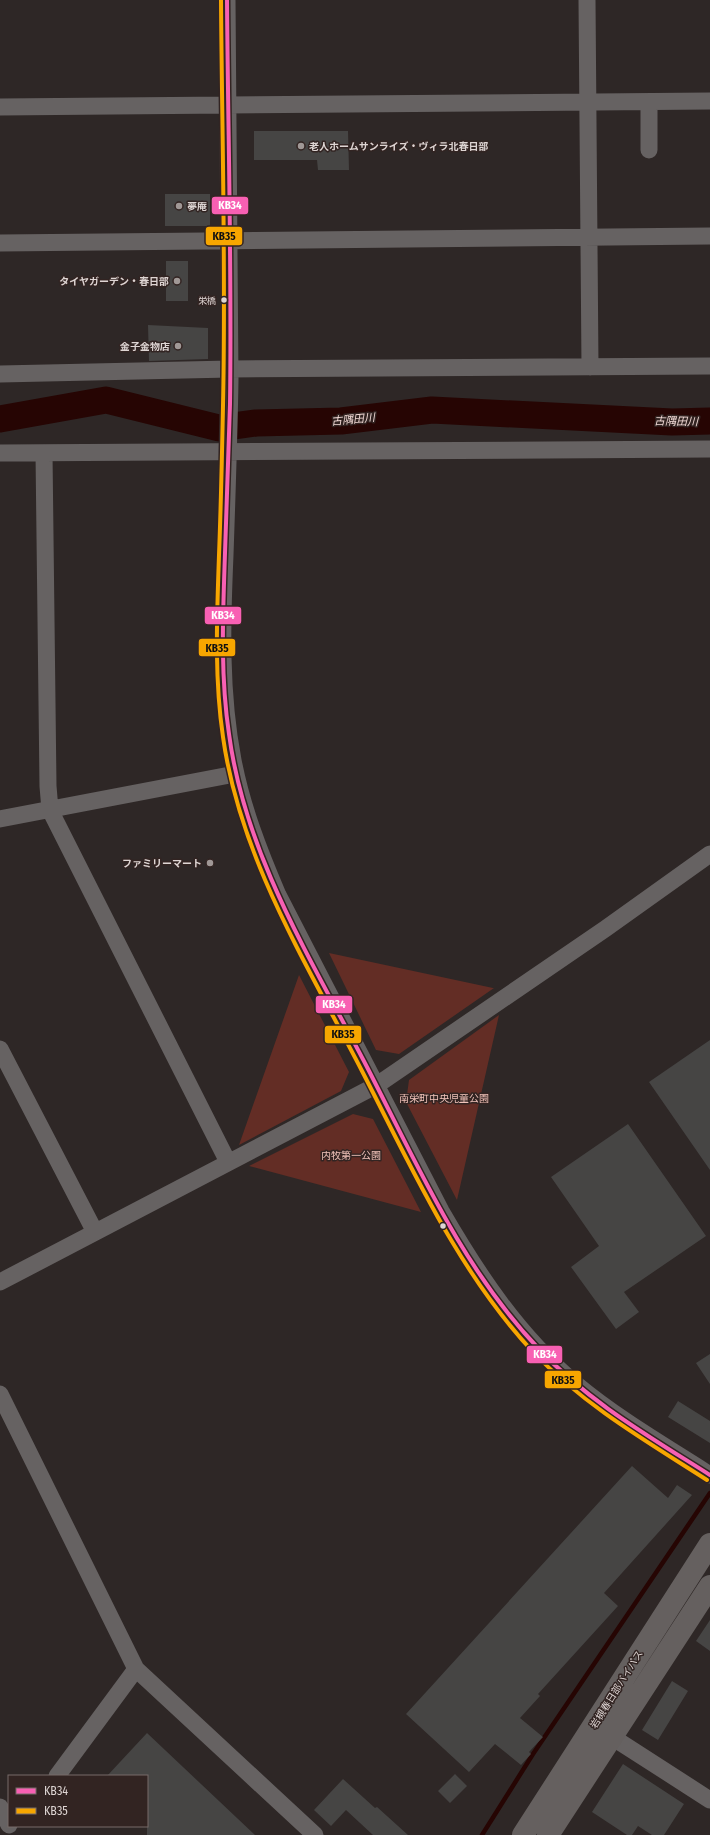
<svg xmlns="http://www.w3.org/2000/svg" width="710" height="1835" font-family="'Fira Sans Condensed','Noto Sans JP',sans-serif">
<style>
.green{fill:#632d25}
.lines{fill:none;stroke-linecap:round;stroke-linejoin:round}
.stream{stroke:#260503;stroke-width:4.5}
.river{stroke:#260503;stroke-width:27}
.building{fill:#464544}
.minor{stroke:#666262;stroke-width:17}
.highway{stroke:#65605f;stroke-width:22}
.bus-1-casing{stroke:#322422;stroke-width:7}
.bus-2-casing{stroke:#322422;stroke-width:7}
.bus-1{stroke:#f860b3;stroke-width:4}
.bus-2{stroke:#f7a600;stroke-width:4}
.poi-dot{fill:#a09896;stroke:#322422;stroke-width:1.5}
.bus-dot{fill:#ded5d3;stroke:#322422;stroke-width:1.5}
.labels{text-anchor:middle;stroke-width:3;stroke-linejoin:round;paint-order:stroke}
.bus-label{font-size:9px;fill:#ded5d3;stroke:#322422;text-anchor:end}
.poi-label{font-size:10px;font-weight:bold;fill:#ded5d3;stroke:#322422;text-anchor:end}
.park-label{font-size:10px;fill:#f1c3ba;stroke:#322422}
.street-label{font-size:10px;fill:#ded5d3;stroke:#322422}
.water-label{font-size:11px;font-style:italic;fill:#f1d9d5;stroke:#322422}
.line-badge{stroke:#322422;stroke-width:1.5}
.badge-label{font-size:11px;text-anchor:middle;font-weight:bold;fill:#fff}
.pale-badge-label{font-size:11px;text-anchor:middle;font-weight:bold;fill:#111}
</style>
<rect width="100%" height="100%" fill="#2e2726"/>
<path class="green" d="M329,953L493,988H494L399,1054L376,1050Z
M299,975L349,1072L341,1091L239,1145Z
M499,1015L457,1200L406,1102L409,1080Z
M353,1114L373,1119L421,1212L249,1166Z"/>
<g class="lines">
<path class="stream" d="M482,1835L533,1754L710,1493"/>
<path class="river" d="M0,419L106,400L219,428L256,423L341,421L432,410L672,422L710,421"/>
</g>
<path class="building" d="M254,131H348L349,170H318L317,160H254Z
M165,194H210V226H165Z
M166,261H188V301H166Z
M148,325L208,328V359L149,361Z
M710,1040V1170L649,1082Z
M628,1124L706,1236L624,1292L639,1312L616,1329L571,1267L599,1246L551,1177Z
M710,1354V1384L696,1363Z
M678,1401L710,1421V1443L668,1417Z
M632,1466L668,1498L677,1485L692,1495L604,1593L618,1606L538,1694L540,1696L520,1718L543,1737L529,1752L531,1754L521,1765L495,1744L469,1772L406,1714Z
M710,1620V1651L696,1641Z
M672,1681L688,1691L658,1740L642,1730Z
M147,1733L255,1835H147V1776H107Z
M623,1764L684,1804L664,1835H652L638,1826L632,1835H627L592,1812Z
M455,1774L467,1786L450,1803L438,1791Z
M343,1779L375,1808L377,1807L408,1835H373L346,1810L331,1826L314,1810Z"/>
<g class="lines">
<path class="minor" d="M227,0L230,380C229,438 227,497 225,555C222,624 220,692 233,760C242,807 259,851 278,895L441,1211C478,1275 519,1337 577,1385C618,1419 665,1446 710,1475
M587,0L590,367
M649,102V150
M0,107L710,101
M0,243L710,236
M0,374L230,369L710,366
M0,453L710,449
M44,453L48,786L50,810L228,1162
M0,819L235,774
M0,1049L95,1232
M0,1282L377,1085L605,929L710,854
M0,1394L136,1669L315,1835
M612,1737L710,1800
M57,1776L136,1669
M0,1807L9,1825"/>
<path class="highway" d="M523,1835L710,1544
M548,1835L710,1586"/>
<g class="bus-1-casing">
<path id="bus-1" d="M227,0C228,135 232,270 230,404C228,454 227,503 225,553C223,613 220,674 229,734C245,855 312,961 367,1067C417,1164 462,1268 538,1348C587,1401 650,1437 710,1475"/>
</g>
<g class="bus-2-casing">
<path id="bus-2" d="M221,0C222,135 226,271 223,406C222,455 221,505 219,555C217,615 214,676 223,737C240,858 307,964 362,1071C412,1168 458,1272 534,1353C584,1405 646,1441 707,1480"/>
</g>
<use href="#bus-1" class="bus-1"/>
<use href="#bus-2" class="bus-2"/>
</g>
<g class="poi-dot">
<circle cx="301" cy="146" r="4"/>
<circle cx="179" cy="206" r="4"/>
<circle cx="177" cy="281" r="4"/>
<circle cx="178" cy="346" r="4"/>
<circle cx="210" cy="863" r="4"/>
</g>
<g class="bus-dot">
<circle cx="224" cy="300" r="3.5"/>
<circle cx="443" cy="1226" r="3.5"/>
</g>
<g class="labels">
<g class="bus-label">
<text x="216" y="304">栄橋</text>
</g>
<g class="poi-label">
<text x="309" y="150" text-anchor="start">老人ホームサンライズ・ヴィラ北春日部</text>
<text x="187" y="210" text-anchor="start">夢庵</text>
<text x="169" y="285">タイヤガーデン・春日部</text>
<text x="170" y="350">金子金物店</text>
<text x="202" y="867">ファミリーマート</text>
</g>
<g class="park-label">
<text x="444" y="1102">南栄町中央児童公園</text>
<text x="351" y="1159">内牧第一公園</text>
</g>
<g class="street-label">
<text transform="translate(616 1689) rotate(-58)" y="4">岩槻春日部バイパス</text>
</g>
<g class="water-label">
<text transform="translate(353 419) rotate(-5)" y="4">古隅田川</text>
<text transform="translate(676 421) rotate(1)" y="4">古隅田川</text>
</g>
</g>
<g class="line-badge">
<rect x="211" y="196" width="38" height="19" rx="4" fill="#f860b3"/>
<rect x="205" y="226" width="38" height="20" rx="4" fill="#f7a600"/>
<rect x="204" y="606" width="38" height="19" rx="4" fill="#f860b3"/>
<rect x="198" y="638" width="38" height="19" rx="4" fill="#f7a600"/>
<rect x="315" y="995" width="38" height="19" rx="4" fill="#f860b3"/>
<rect x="324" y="1025" width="38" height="19" rx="4" fill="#f7a600"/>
<rect x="526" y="1345" width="37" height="19" rx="4" fill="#f860b3"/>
<rect x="544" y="1370" width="38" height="19" rx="4" fill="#f7a600"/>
</g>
<g class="badge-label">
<text x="230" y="209">KB34</text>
<text x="223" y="619">KB34</text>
<text x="334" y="1008">KB34</text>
<text x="545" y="1358">KB34</text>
</g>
<g class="pale-badge-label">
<text x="224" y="240">KB35</text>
<text x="217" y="652">KB35</text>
<text x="343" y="1038">KB35</text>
<text x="563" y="1384">KB35</text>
</g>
<rect x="8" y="1775" width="140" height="52" fill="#322422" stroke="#776b69"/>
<rect x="16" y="1788" width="20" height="6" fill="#f860b3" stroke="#776b69"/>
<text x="44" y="1795" font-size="12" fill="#ded5d3">KB34</text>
<rect x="16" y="1808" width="20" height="6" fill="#f7a600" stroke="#776b69"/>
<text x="44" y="1815" font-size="12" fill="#ded5d3">KB35</text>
</svg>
